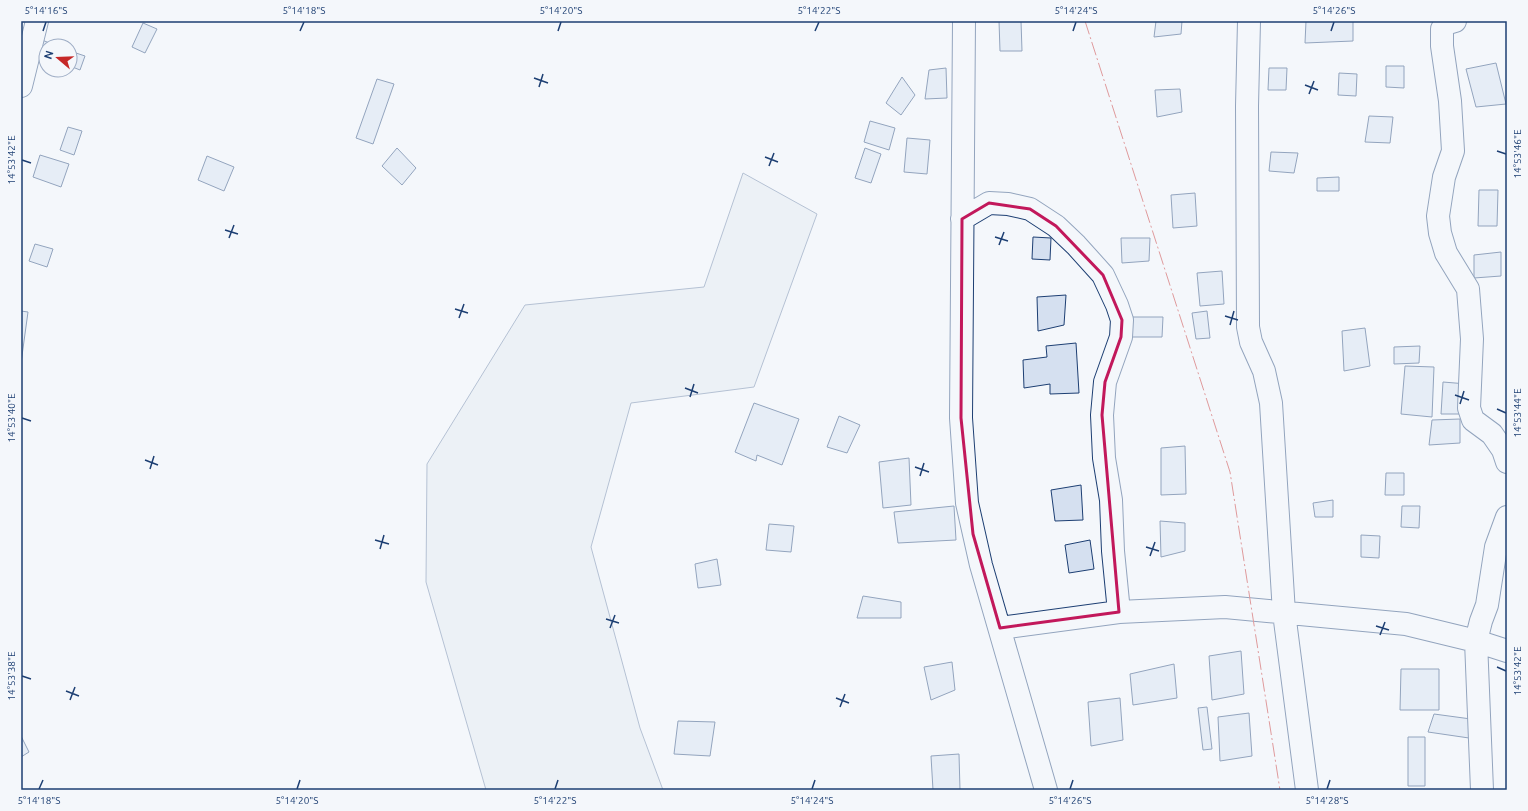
<svg xmlns="http://www.w3.org/2000/svg" width="1528" height="811" font-family="Ubuntu,sans-serif">
<style>
.green{fill:#e3e9f0;stroke:#687fa3}
.building{fill:#d5e0f0;stroke:#1d3f73}
.lines{fill:none;stroke-linecap:round;stroke-linejoin:round}
.minor-casing{stroke:#1d3f73;stroke-width:24}
.minor{stroke:#f4f7fb;stroke-width:22}
.power{stroke:#c62828;stroke-width:1;stroke-dasharray:14 3 2 3;stroke-linecap:butt}
.marked{fill:none;stroke:#c2185b;stroke-width:3;stroke-linejoin:round}
.ticks{fill:none;stroke:#1d3f73;stroke-width:1.5}
.neatline{fill:none;stroke:#1d3f73;stroke-width:1.5}
.ticks-label{font-size:10px;text-anchor:middle;fill:#1d3f73}
</style>
<rect width="100%" height="100%" fill="#f4f7fb"/>
<path class="green" d="M743,173L817,214L754,387L631,403L591,547L640,728L663,790H486L426,582L427,464L525,305L704,287Z"/>
<path class="building" d="M999,21H1021L1022,51H1000Z
M1156,21H1182L1181,34L1154,37Z
M1306,21H1353V41L1305,43Z
M143,23L157,29L145,53L132,47Z
M42,40L57,46H46V52L38,49Z
M70,51L85,56L80,70L70,66Z
M1496,63L1506,104L1476,107L1466,69Z
M1386,66H1404V88L1386,87Z
M946,68L947,98L925,99L929,70Z
M1269,68H1287L1286,90H1268Z
M1339,73L1357,74L1356,96L1338,95Z
M902,77L915,95L901,115L886,103Z
M377,79L394,84L373,144L356,138Z
M1180,89L1182,112L1157,117L1155,90Z
M1369,116L1393,117L1390,143L1365,142Z
M870,121L895,128L889,150L864,142Z
M68,127L82,131L74,155L60,150Z
M907,138L930,140L927,174L904,172Z
M397,148L416,168L402,185L382,166Z
M865,148L881,154L871,183L855,178Z
M1271,152L1298,153L1294,173L1269,171Z
M40,155L69,164L61,187L33,177Z
M207,156L234,167L224,191L198,180Z
M1339,177V191H1317V178Z
M1479,190H1498L1497,226H1478Z
M1195,193L1197,226L1173,228L1171,195Z
M1033,237L1051,238L1050,260L1032,259Z
M1121,238H1150L1149,261L1122,263Z
M35,244L53,249L47,267L29,261Z
M1501,252V276L1474,278V255Z
M1222,271L1224,304L1200,306L1197,273Z
M1066,295L1064,325L1038,331L1037,297Z
M21,311L28,312L21,363Z
M1207,311L1210,338L1196,339L1192,313Z
M1132,317H1163L1162,337H1132Z
M1365,328L1370,366L1344,371L1342,331Z
M1076,343L1079,393L1050,394V384L1024,388L1023,360L1047,357L1046,346Z
M1420,346L1419,363L1394,364V347Z
M1405,366L1434,367L1432,417L1401,414Z
M1443,382L1467,384L1465,414H1441Z
M754,403L799,419L782,465L757,455L756,461L735,452Z
M839,416L860,425L847,453L827,447Z
M1460,419V443L1429,445L1432,420Z
M1185,446L1186,494L1161,495V448Z
M909,458L911,505L883,508L879,462Z
M1386,473H1404V495H1385Z
M1081,485L1083,520L1055,521L1051,490Z
M1333,500V517H1315L1313,503Z
M954,506L956,540L898,543L894,512Z
M1402,506H1420L1419,528L1401,527Z
M1160,521L1185,523V551L1161,557Z
M769,524L794,526L791,552L766,550Z
M1361,535L1380,536L1379,558L1361,557Z
M1090,540L1094,569L1069,573L1065,545Z
M717,559L721,585L698,588L695,564Z
M863,596L901,602V618H857Z
M1241,651L1244,694L1212,700L1209,656Z
M952,662L955,690L931,700L924,667Z
M1174,664L1177,698L1133,705L1130,674Z
M1401,669H1439V710H1400Z
M1120,698L1123,740L1091,746L1088,702Z
M1207,707L1212,749L1203,750L1198,708Z
M1249,713L1252,756L1220,761L1218,717Z
M1434,714L1471,719L1469,738L1428,732Z
M678,721L715,722L710,756L674,754Z
M21,736L29,752L21,757Z
M1408,737H1425V786H1408Z
M959,754L960,790H933L931,756Z"/>
<g class="lines">
<g class="minor-casing">
<path id="minor" d="M964,21L961,418L967,503L981,565L1046,790
M1249,21L1247,106L1248,327L1251,342L1264,371L1271,403L1284,613L1307,790
M1455,21L1445,24L1442,29V46L1450,101L1453,151L1444,177L1438,216L1440,233L1446,253L1468,289L1472,339L1469,408L1473,420L1492,434L1503,450L1507,462
M21,86L37,21
M962,219L989,203L1008,204L1030,209L1056,226L1076,245L1103,275L1117,305L1122,320L1121,337L1105,382L1102,415L1104,458L1111,500L1113,551L1119,612
M1000,628L1119,612L1225,607L1406,624L1476,641L1507,651
M1482,790L1476,641L1481,621L1487,605L1496,547L1507,517"/>
</g>
<use href="#minor" class="minor"/>
<path class="power" d="M1085,21L1230,472L1280,790"/>
</g>
<path d="M0 0H1528V811H0ZM989,203L1030,209L1056,226L1103,275L1122,320L1121,337L1105,382L1102,415L1119,612L1000,628L973,534L961,418L962,219Z" fill="#f4f7fb" fill-opacity=".55" fill-rule="evenodd"/>
<path class="marked" d="M989,203L1030,209L1056,226L1103,275L1122,320L1121,337L1105,382L1102,415L1119,612L1000,628L973,534L961,418L962,219Z"/>
<path class="ticks" d="M43,31L46,22M300,31L304,22M558,31L561,22M815,31L819,22M1073,31L1076,22M1331,31L1334,22M534,78L548,83M1305,85L1318,90M539,87L543,74M1309,94L1314,81M1497,151L1506,154M765,157L778,162M22,160L31,163M769,166L774,153M225,230L238,234M995,237L1008,241M229,238L234,225M999,245L1004,232M455,309L468,313M1225,316L1238,320M459,318L464,304M1230,325L1234,311M685,388L698,393M1455,395L1469,400M690,397L694,384M1460,404L1464,391M1497,409L1506,413M22,418L31,421M145,460L158,465M915,467L929,472M150,469L154,456M920,476L924,463M375,540L389,544M1146,547L1159,551M380,549L384,535M1150,556L1155,542M606,619L619,623M1376,626L1389,630M610,628L615,615M1380,635L1385,622M1497,667L1506,671M22,676L31,679M66,691L79,696M836,698L849,703M70,700L75,687M840,707L845,694M39,789L43,780M297,789L300,780M555,789L558,780M812,789L815,780M1070,789L1073,780M1327,789L1330,780"/>
<rect width="1528" height="811" fill="none" stroke="#f4f7fb" stroke-width="44"/>
<g transform="translate(58 58) rotate(289)"><circle r="19" fill="#f4f7fb" stroke="#9eadc5"/>
<path d="M0-3L7 15L0 10L-7 15Z" fill="#c62828"/>
<text y="-6" font-size="11" font-weight="bold" text-anchor="middle" fill="#1d3f73">N</text>
</g>
<rect x="22" y="22" width="1484" height="767" class="neatline"/>
<g class="ticks-label">
<text x="46" y="14">5°14'16"S</text>
<text x="304" y="14">5°14'18"S</text>
<text x="561" y="14">5°14'20"S</text>
<text x="819" y="14">5°14'22"S</text>
<text x="1076" y="14">5°14'24"S</text>
<text x="1334" y="14">5°14'26"S</text>
<text transform="translate(1517 154) rotate(-90)" y="4">14°53'46"E</text>
<text transform="translate(11 160) rotate(-90)" y="4">14°53'42"E</text>
<text transform="translate(1517 413) rotate(-90)" y="4">14°53'44"E</text>
<text transform="translate(11 418) rotate(-90)" y="4">14°53'40"E</text>
<text transform="translate(1517 671) rotate(-90)" y="4">14°53'42"E</text>
<text transform="translate(11 676) rotate(-90)" y="4">14°53'38"E</text>
<text x="39" y="804">5°14'18"S</text>
<text x="297" y="804">5°14'20"S</text>
<text x="555" y="804">5°14'22"S</text>
<text x="812" y="804">5°14'24"S</text>
<text x="1070" y="804">5°14'26"S</text>
<text x="1327" y="804">5°14'28"S</text>
</g>
</svg>
